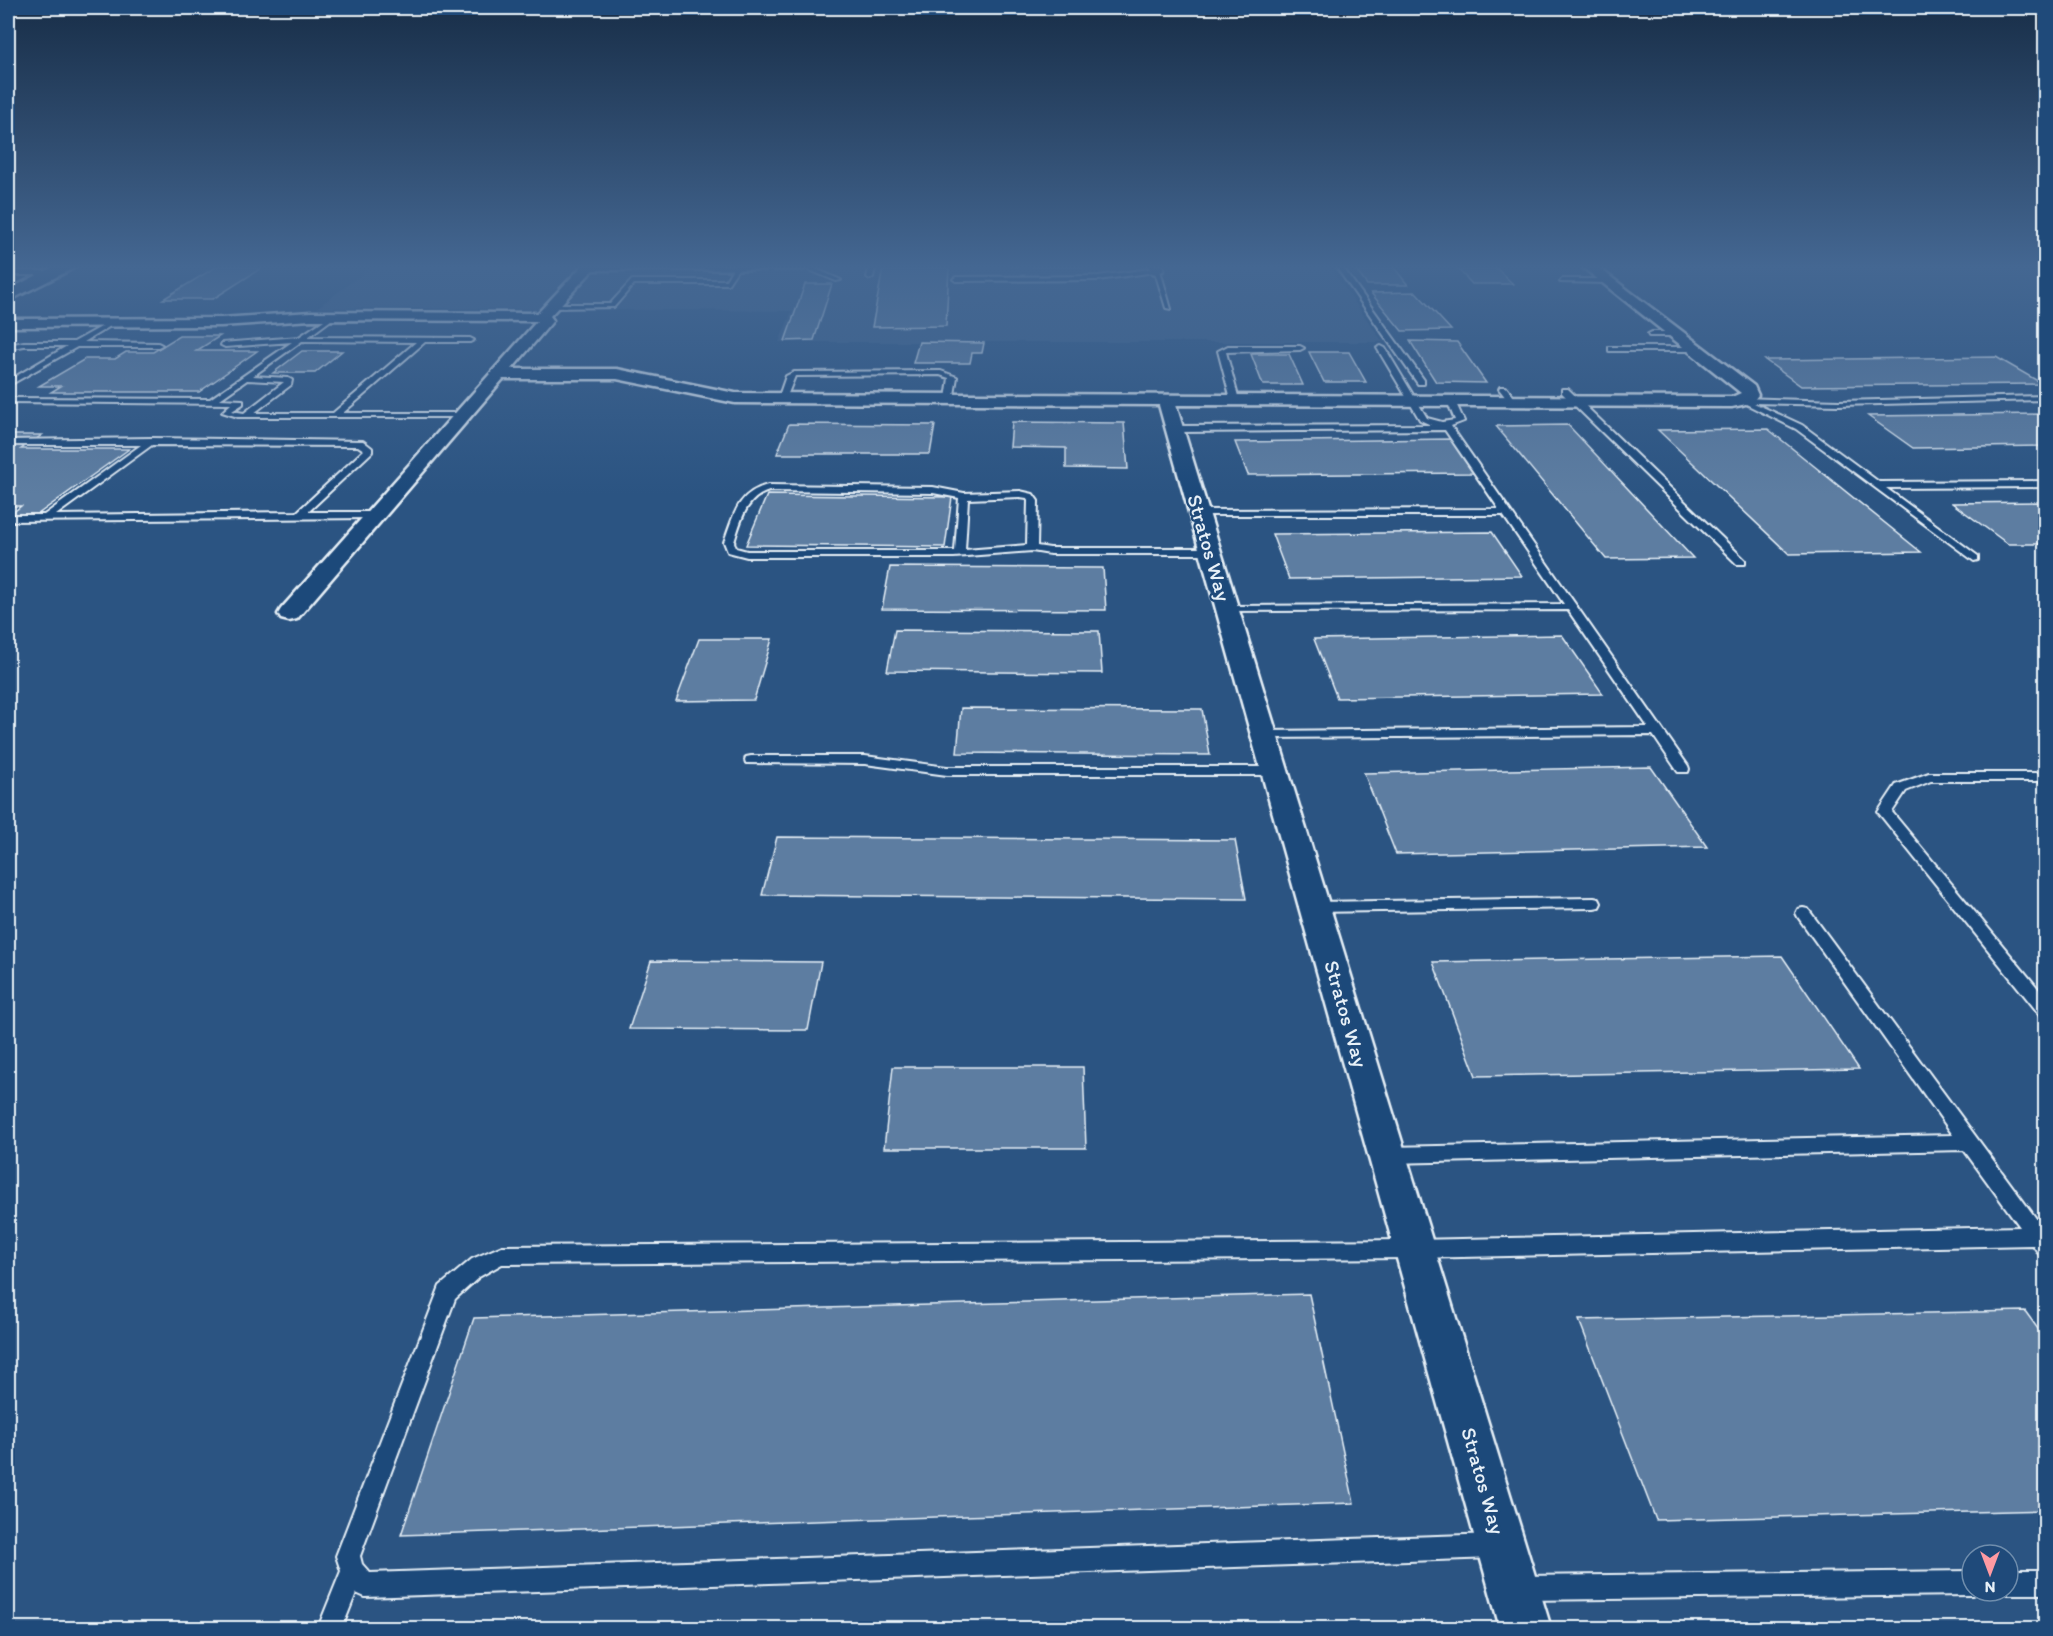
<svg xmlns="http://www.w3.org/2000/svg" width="2053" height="1636" font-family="Itim,sans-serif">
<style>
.built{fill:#3a608b}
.building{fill:#5d7da1;stroke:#e8f1f8;stroke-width:1.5}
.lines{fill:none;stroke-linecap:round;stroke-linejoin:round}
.service-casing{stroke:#e8f1f8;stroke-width:4}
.minor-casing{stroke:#e8f1f8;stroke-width:5}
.primary-casing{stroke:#e8f1f8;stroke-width:5}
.service{fill:#1f4a7a;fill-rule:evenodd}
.minor{fill:#1f4a7a;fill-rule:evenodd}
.primary{fill:#1f4a7a;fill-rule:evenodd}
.labels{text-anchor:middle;stroke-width:4.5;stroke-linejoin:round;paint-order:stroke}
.street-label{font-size:21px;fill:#e8f1f8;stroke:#1f4a7a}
</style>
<rect width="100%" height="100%" fill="#2b5482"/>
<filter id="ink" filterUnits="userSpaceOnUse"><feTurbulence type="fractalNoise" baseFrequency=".0167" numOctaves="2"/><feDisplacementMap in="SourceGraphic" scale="12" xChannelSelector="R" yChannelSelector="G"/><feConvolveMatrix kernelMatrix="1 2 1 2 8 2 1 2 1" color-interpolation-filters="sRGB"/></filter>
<g filter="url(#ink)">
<path class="built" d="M8,265H48L8,285Z
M374,265H1328L1383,342H779L792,311L317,308Z"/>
<path class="building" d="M219,265H333L263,267L213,299H163Z
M1008,265H1090V267L1008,266Z
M1352,265H1392L1408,285H1367Z
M1454,265H1493L1513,284H1472Z
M949,267L946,326L872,327L883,268Z
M805,284H832L814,340L785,341Z
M1416,292L1451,330L1402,331L1371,293Z
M179,336H220L196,351H257L199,392H51L61,386H39L85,359H115L126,352H153Z
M1410,341L1457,342L1486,383L1436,382Z
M919,342L984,343L982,353H972L970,363H913Z
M302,351H342L315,373H273Z
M1309,352H1349L1366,382H1324Z
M1251,354H1289L1303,385H1263Z
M1996,357L2043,384L1801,386L1765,360Z
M2046,414V446L1913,448L1868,416Z
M1012,422L1124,423L1128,469L1066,468V448L1010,447Z
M789,424L935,425L930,454H777Z
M1568,425L1693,558L1606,559L1496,426Z
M1768,429L1921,552L1789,554L1658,430Z
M8,435H42L21,449H129L38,514H11L21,506H8Z
M1451,439L1475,473L1248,475L1235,442Z
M767,495L952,497L945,547L746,545Z
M2046,502V544H2008L1952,503Z
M1492,532L1522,576L1289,579L1272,534Z
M890,567L1103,568L1106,610L882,609Z
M895,630L1099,631L1102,673L887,671Z
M1562,635L1603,694L1337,698L1314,639Z
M699,639H772L754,700L676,701Z
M961,708L1202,709L1210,755L957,753Z
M1651,767L1707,847L1396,854L1364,773Z
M777,837L1235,840L1246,899L762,895Z
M1782,956L1859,1069L1476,1076L1433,962Z
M651,961L821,962L808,1030L629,1029Z
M893,1067H1083L1086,1148H884Z
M1309,1294L1354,1503L401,1535L474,1318Z
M2025,1311L2046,1340V1510L1656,1520L1579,1320Z"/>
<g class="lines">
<g class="service-casing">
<path id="service" d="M735,265L740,266L728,284H634L614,307L552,308L549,306L552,304H610L632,280H726Z
M802,265H807L841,280L836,281L802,267Z
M870,265H876L873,277L870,279L867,277Z
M1335,265H1341L1424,380V384H1418Z
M1157,268L1160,270L1171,309L1166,308L1155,272L1098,280L956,281L953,279L956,277L1098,276Z
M8,271H54L57,273L54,275H8Z
M1562,279H1607L1610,281L1607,283L1560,282Z
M333,314L335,317L308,337L470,338L474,340L470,342H425L343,413H465V417H238L222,412L231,404L8,402V398L210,399L292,342L225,347L221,345L222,343L299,337ZM302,341L416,342L333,413H254L291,385L292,380L288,378L253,376ZM247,380L284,382L244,413L232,411L243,404V400L220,399Z
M112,321L117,322L84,342L158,343L162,345L158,347H77L8,386V381L67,346H24L8,349V345L24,342H74Z
M1652,332H1675L1679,334L1675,336H1649L1648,334Z
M1228,346H1300L1304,348L1300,350L1226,352L1239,400L1235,402L1231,400L1218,351Z
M1381,346L1385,348L1427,418L1442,422L1455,420L1447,401L1454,399L1464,421L1451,426L1688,766L1689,769L1688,772H1678L1653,735L1260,738L1258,735L1260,732L1264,731L1648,727L1568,610L1223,611L1222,609L1227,606L1564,604L1503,515H1196V511L1199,510L1499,509L1445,430L1175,432L1171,429L1175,426L1431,425L1420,420L1377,348Z
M1612,347H1695L1699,349L1695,351H1609V347Z
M941,371L957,377L953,401L946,399L949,378L940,375L795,376L785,401L778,399L786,376L794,372Z
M1500,387H1506L1517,401L1516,403H1510L1499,389Z
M1562,389H1568L1745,560V564H1737L1562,393Z
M2046,396V400L1839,405L1754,403L1802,425L1879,482L2046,481V487L1886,488L1978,556V560L1974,561L1796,429L1738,400L1742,398L1839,401Z
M152,438L363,441L372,448V452L308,512H375L380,515L375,518L8,521V515H44L141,445H8V440ZM152,445L358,446L364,450L297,512L56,515Z
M768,485L933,487L964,493L1020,491L1033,494L1038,501L1037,546L1050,548H1210L1215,551L1210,554H1050L1032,551L954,557H747L728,552L724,542C734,515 737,493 768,485ZM769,491L933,493L959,498L955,551H747L736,548L734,542C741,521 745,498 769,491ZM1020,497L1027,498L1028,501L1027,545L965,550L968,499Z
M751,756H865L947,767H1274L1280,771L1274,775H947L865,764L746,763L745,760L746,757Z
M1929,773H2046V781H1931L1906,791L1892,812L2046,998V1016L2040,1015L1878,812L1896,785Z
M1594,898L1599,899L1601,903L1599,907L1594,908L1314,912L1309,911L1307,907L1309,903L1314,902Z
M1803,908L1808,909L2046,1232V1257L2039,1254L2033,1245L1414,1258L502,1264L479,1277L455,1299L360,1556L362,1564L370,1573L1495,1534L1503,1538L1507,1546L1503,1554L1495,1558L365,1597L356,1593L342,1628H318L341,1571L336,1556L440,1286L472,1259L502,1246L1414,1240L2020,1227L1964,1150L1389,1163L1383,1161L1380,1155L1383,1149L1389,1147L1953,1135L1798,917L1796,913L1798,909Z
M2008,1570H2046V1594H2008L2001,1591H2008Z
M1972,1571V1591H1980L1972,1595L1522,1600L1514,1596L1510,1588L1514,1580L1522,1576Z"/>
</g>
<g class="minor-casing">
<path id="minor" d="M583,265H811L804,269L593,270L550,316L553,320L551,323L512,369H617L735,393L1732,397L1741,393L1580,265H1595L1754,386L1758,395C1752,404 1742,405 1732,407L1176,405L1551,1628H1500L1159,405L735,403L617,379H503L297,619L289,621L281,619L278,614L281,609L537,321L311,320L221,326L8,327V319L221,318L311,312L538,313Z
M1148,265H1162L1164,270L1157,274L1152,273Z"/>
</g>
<g class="primary-casing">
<path id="primary" d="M57,265H77L74,268L8,301V290Z"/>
</g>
<use href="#service" class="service"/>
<use href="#minor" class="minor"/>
<use href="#primary" class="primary"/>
</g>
</g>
<linearGradient id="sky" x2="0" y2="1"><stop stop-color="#182e48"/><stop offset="0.54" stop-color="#446792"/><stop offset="1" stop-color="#446792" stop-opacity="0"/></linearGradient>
<rect width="2053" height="494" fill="url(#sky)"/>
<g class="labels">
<g class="street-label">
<text transform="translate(1209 548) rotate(74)" y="7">Stratos Way</text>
<text transform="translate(1346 1014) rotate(74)" y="7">Stratos Way</text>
<text transform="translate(1483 1481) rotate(74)" y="7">Stratos Way</text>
</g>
</g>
<rect width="2053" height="1636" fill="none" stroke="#1f4a7a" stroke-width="30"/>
<rect x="15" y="15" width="2023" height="1606" fill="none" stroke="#e8f1f8" stroke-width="2" filter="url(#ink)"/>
<g transform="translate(1990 1573) rotate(180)"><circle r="28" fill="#1f4a7a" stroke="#6f8dac" stroke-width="1.5"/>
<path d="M0-4.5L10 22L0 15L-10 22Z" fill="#ff9aa2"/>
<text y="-9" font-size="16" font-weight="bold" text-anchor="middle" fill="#e8f1f8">N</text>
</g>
</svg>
